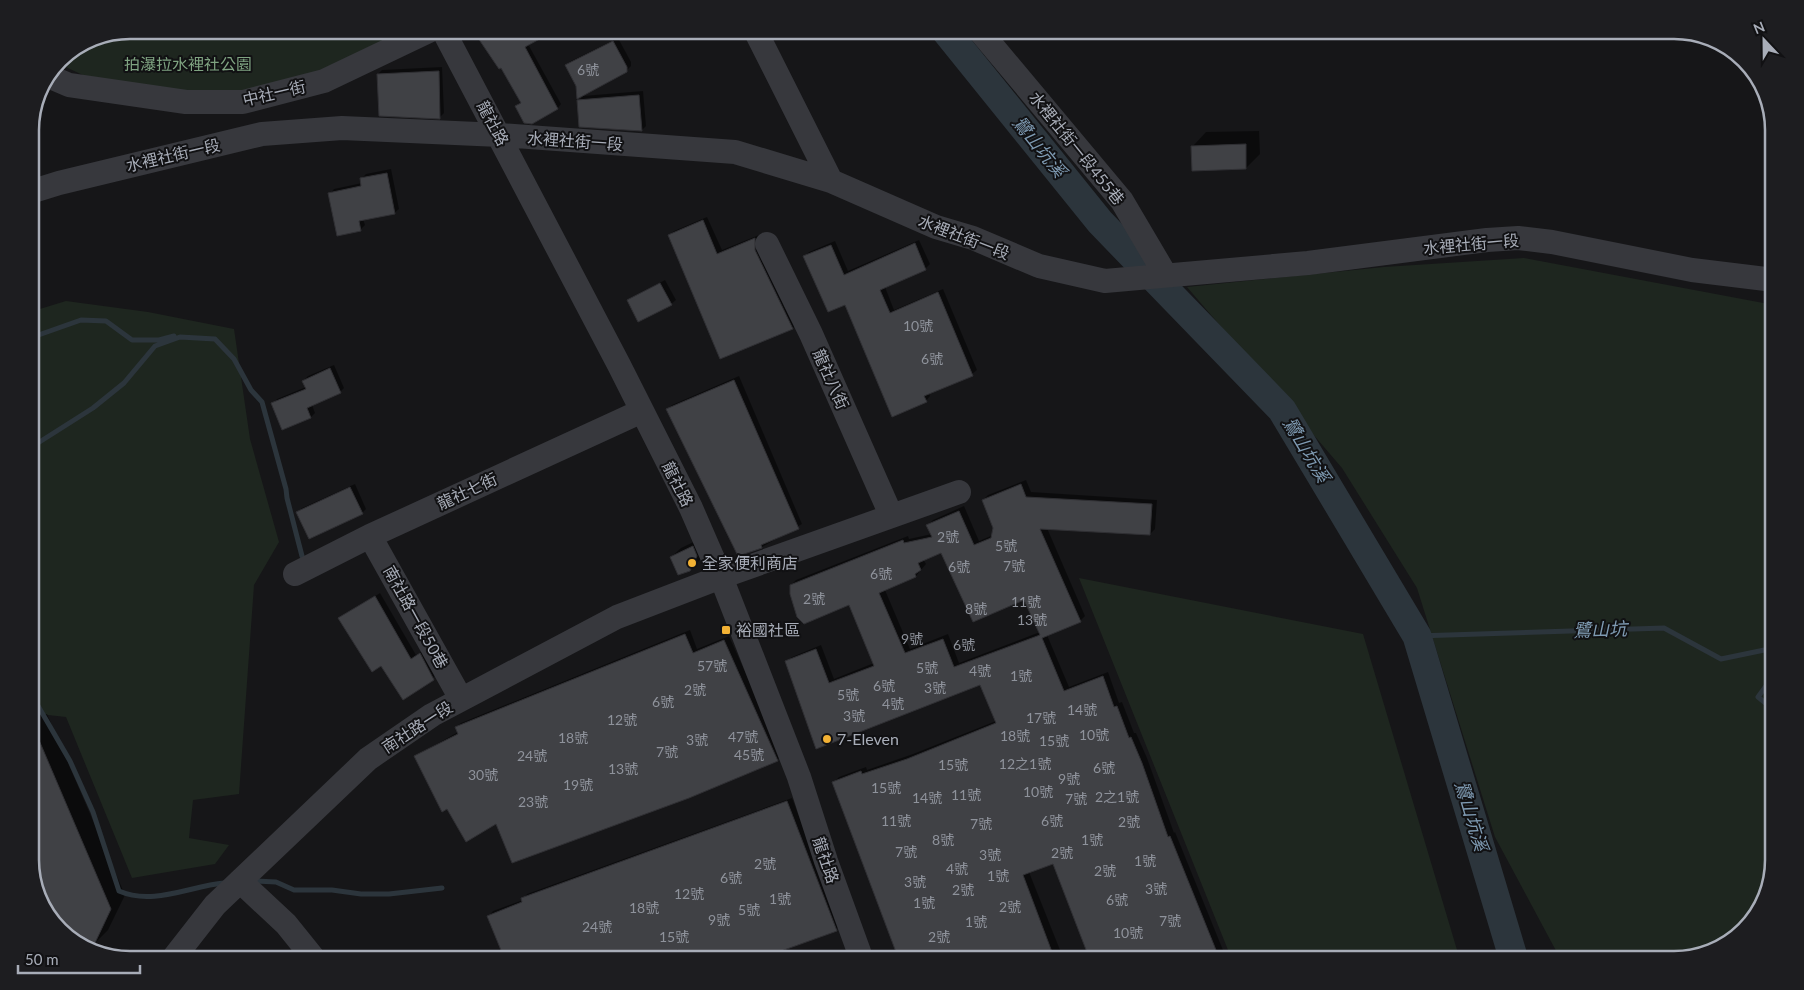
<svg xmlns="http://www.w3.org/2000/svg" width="1804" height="990" font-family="Lato,'Noto Sans TC',sans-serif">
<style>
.green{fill:#1e261f}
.shadow{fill:#0007;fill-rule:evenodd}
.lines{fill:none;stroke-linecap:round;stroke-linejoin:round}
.stream{stroke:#2c353c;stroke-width:5}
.river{stroke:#2c353c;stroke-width:29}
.building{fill:#404145;stroke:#303034;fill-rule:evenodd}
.minor{stroke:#37383d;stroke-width:24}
.poi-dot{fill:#f2b134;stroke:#111113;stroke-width:2}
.labels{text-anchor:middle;stroke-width:4;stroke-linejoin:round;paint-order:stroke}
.number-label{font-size:14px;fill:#8e929b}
.park-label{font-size:16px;fill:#7fa381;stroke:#111113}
.street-label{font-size:16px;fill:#a8adb8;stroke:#111113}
.poi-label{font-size:16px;fill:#a8adb8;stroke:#111113;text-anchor:start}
.water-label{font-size:18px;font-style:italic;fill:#7f9bb3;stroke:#111113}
.rim{fill:none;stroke:#a8adb8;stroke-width:2.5}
</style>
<rect width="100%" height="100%" fill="#161618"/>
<path class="green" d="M130,30H415L292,82L188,99L85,76L57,63L92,38Z
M1524,258L1774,305V860L1761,910L1724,946L1674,960H1561L1495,837L1417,588L1342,468L1187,287L1384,267Z
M66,301L148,312L234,329L250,439L279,542L254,585L239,794L193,800L189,838L229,845L215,864L132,878L66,717L30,713V312Z
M1079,578L1363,634L1460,960H1232Z"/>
<path class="shadow" d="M484,30H554L528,44L561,104L558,108L532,122L516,106L521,102L501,66L477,35Z
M618,38L631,62V66L626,71L577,86L566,65L571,61Z
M442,67L444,113L440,117L378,74L382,70Z
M643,91L646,126L642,130L578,101L583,96Z
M1259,131L1260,154L1246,168L1193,146L1206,132Z
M391,169L399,209L394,213L363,219L365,225L360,230L330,194L334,189L362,183L361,179L366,174Z
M707,217L722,250L759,235V245L797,324L793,328L720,357L670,235L674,231Z
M919,240L930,264L925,269L885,287L894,310L943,289L977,370L972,374L929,393L930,396L926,401L805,256L809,252L835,241L848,271Z
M665,280L676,300L671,304L628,300Z
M334,365L344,388L340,392L312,405L315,413L311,417L273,404L277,399L306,387L303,381L308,376Z
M739,376L802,524L762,547L739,555L668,409L672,405Z
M1026,480L1031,492L1157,500L1155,529L1150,534L1047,528L1085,616L1080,621L1047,635L1069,687L1108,672L1119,703L1122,702L1134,733H1136L1147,758L1174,833L1175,832L1227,960H1094L1054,863L1029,872L1064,960H901L834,782L839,777L866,767L867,770L913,754L996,721L981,683L817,747L787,662L792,657L821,645L834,679L874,663L850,604L791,585L796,580L908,536L909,539L932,534L928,525L933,520L964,506L979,541L993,535L994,528L983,500L988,495ZM942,551L1025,598L1040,632L959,663L948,634L910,649L885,590L916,576L926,564L923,559Z
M355,484L366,509L362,513L298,512L302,508Z
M702,538L706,546L700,560L690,570L671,557L681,548Z
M380,593L416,655L424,650L438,674L403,698L382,664L340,619Z
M690,630L697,649L729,636L782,755L777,760L497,822L416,756L458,732L456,727L461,723Z
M47,714L125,895L108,930L94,944L80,947L44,910L30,866V715Z
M792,798L840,925L836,930L752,960H546L489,916L493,911L523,900L527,894Z"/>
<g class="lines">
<path class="stream" d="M30,338L81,320L106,321L132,340H159L174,336
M30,448L93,408L124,383L155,346L180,337L215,339L234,359L251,390L262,402L286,489L287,498L302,556
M30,480L33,499L30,551
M1417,636L1664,628L1721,659L1774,648
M1774,675L1758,697L1774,710
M30,692L70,761L93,812L119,891C153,906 190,886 224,883
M256,881L276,882L294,890H332L361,894H389L442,888"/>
<path class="river" d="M945,30L1100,222L1282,410L1417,636L1514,960"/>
</g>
<path class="building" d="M484,30H556L525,47L558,109L532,124L524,123L515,106L521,103L501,68L499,69L476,35Z
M613,41L627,67V72L577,99L576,86L565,65Z
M439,71L440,119L379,116L377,74Z
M639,95L642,131L579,127L577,100Z
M1246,144V169L1192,171L1191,146Z
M387,173L395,214L359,221L361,231L337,236L328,193L361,186L360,178Z
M703,220L717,254L755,238V250L793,329L720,359L668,235Z
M915,243L926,270L880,290L890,313L938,292L973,376L924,396L927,402L892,417L845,305L828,312L803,256L831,245L844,275Z
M660,283L672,305L638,322L627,300Z
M330,368L341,393L307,408L311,418L282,430L271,403L306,389L302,381Z
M734,380L799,529L761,545L762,548L738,556L666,409Z
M1021,484L1026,497L1152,504L1150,535L1040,529L1081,622L1042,638L1064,691L1103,676L1114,707L1117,706L1129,738L1131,737L1142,763L1168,837L1170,836L1220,960H1090L1053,864L1023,875L1055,960H899L832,782L861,771L862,774L907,759L996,723L980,685L816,749L785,661L816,649L829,683L874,666L849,605L804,624L797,617L790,594V585L903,540L904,543L932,537L926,525L959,511L974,545L991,538L993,528L982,500ZM941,553L973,622L1024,600L1040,635L954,667L943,639L905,653L879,593L916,577L915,574L921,570L918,563Z
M350,487L363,514L309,539L296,512Z
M693,546L697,556L690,571L678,575L670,557Z
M375,596L411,659L420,653L434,680L403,700L381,666L372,672L338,618Z
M685,634L693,653L724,640L778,761L689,798L512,863L496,824L466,842L447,809L442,812L414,756L458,734L455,727Z
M30,719L111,909L94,945L84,948L80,947L44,910L30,866Z
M787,801L837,931L756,960H682L678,950L652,960H505L487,916L522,902L521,898Z"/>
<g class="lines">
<path class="minor" d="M443,30L619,365L691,508L721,577L799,777L826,861L862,960
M755,30L831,181
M979,30L1122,201L1165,274
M48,76L69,85L186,102H243L324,81L431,30
M30,192L59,183L262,134L342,128L500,135L735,152L831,181L936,227L973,238L1039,266L1105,281L1308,263L1487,240L1518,238L1552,242L1692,270L1774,280
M767,244L811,334L891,515
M370,536L461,699
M295,574L370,536L642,411
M240,881L286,924L315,960
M172,960L215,905L368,759L432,715L617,617L721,577L959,492"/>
</g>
<g class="poi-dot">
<circle cx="692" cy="563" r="5"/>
<rect x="721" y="625" width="10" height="10" rx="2.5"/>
<circle cx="827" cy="739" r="5"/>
</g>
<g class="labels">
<g class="number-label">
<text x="588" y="75">6號</text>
<text x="918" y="331">10號</text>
<text x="932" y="364">6號</text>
<text x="948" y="542">2號</text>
<text x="1006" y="551">5號</text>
<text x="1014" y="571">7號</text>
<text x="959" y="572">6號</text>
<text x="881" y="579">6號</text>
<text x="814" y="604">2號</text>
<text x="1026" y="607">11號</text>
<text x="976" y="614">8號</text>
<text x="1032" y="625">13號</text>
<text x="912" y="644">9號</text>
<text x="964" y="650">6號</text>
<text x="712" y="671">57號</text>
<text x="927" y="673">5號</text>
<text x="980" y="676">4號</text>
<text x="1021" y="681">1號</text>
<text x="884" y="691">6號</text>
<text x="935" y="693">3號</text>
<text x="695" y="695">2號</text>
<text x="848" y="700">5號</text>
<text x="663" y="707">6號</text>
<text x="893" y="709">4號</text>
<text x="1082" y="715">14號</text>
<text x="854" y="721">3號</text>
<text x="1041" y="723">17號</text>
<text x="622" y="725">12號</text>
<text x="1094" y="740">10號</text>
<text x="1015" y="741">18號</text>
<text x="743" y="742">47號</text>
<text x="573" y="743">18號</text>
<text x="697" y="745">3號</text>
<text x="1054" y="746">15號</text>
<text x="667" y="757">7號</text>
<text x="749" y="760">45號</text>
<text x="532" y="761">24號</text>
<text x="1025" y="769">12之1號</text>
<text x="953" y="770">15號</text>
<text x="1104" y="773">6號</text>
<text x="623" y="774">13號</text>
<text x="483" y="780">30號</text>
<text x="1069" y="784">9號</text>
<text x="578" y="790">19號</text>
<text x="886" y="793">15號</text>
<text x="1038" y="797">10號</text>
<text x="966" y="800">11號</text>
<text x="1117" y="802">2之1號</text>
<text x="927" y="803">14號</text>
<text x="1076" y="804">7號</text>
<text x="533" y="807">23號</text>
<text x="896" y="826">11號</text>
<text x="1052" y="826">6號</text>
<text x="1129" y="827">2號</text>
<text x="981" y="829">7號</text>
<text x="943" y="845">8號</text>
<text x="1092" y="845">1號</text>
<text x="906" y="857">7號</text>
<text x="1062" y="858">2號</text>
<text x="990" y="860">3號</text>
<text x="1145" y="866">1號</text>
<text x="765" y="869">2號</text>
<text x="957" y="874">4號</text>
<text x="1105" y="876">2號</text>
<text x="998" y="881">1號</text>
<text x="731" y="883">6號</text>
<text x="915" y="887">3號</text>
<text x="1156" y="894">3號</text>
<text x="963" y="895">2號</text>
<text x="689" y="899">12號</text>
<text x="780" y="904">1號</text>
<text x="1117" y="905">6號</text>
<text x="924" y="908">1號</text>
<text x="1010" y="912">2號</text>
<text x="644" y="913">18號</text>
<text x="749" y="915">5號</text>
<text x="719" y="925">9號</text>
<text x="1170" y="926">7號</text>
<text x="976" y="927">1號</text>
<text x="597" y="932">24號</text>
<text x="1128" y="938">10號</text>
<text x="674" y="942">15號</text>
<text x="939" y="942">2號</text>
</g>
<g class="park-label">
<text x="188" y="70">拍瀑拉水裡社公園</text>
</g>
<g class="street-label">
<text transform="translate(274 93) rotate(-13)" y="6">中社一街</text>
<text transform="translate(493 123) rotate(62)" y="6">龍社路</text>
<text transform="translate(575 141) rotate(4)" y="6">水裡社街一段</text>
<text transform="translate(1077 148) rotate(51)" y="6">水裡社街一段455巷</text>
<text transform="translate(173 155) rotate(-13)" y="6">水裡社街一段</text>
<text transform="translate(964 237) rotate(21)" y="6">水裡社街一段</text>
<text transform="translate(1471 244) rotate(-5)" y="6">水裡社街一段</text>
<text transform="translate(831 379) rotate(66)" y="6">龍社八街</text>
<text transform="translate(678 484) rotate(63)" y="6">龍社路</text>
<text transform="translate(467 491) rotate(-25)" y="6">龍社七街</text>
<text transform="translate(416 617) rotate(61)" y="6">南社路一段50巷</text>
<text transform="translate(417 727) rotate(-33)" y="6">南社路一段</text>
<text transform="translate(826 860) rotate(71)" y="6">龍社路</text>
</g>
<g class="poi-label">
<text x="702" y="569">全家便利商店</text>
<text x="736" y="636">裕國社區</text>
<text x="837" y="745">7-Eleven</text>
</g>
<g class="water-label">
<text transform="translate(1039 147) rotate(51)" y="6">鷺山坑溪</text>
<text transform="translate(1306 450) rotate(59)" y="6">鷺山坑溪</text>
<text transform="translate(1600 630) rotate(-2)" y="6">鷺山坑</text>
<text transform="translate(1471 816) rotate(73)" y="6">鷺山坑溪</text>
</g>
</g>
<path d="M0 0H1804V990H0ZM130 39H1674A91 91 0 0 1 1765 130V860A91 91 0 0 1 1674 951H130A91 91 0 0 1 39 860V130A91 91 0 0 1 130 39Z" fill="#1d1d20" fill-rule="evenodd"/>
<path class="rim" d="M130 39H1674A91 91 0 0 1 1765 130V860A91 91 0 0 1 1674 951H130A91 91 0 0 1 39 860V130A91 91 0 0 1 130 39Z"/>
<g transform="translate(1764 40) rotate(338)" stroke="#111113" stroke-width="4" paint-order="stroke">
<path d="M0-4L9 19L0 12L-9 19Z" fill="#a8adb8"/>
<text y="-8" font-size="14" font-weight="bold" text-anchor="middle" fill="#a8adb8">N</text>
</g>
<path d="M18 965v8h122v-8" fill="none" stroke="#a8adb8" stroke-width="2.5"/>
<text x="25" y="965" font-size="15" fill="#a8adb8" stroke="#111113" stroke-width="4" paint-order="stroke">50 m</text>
</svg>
